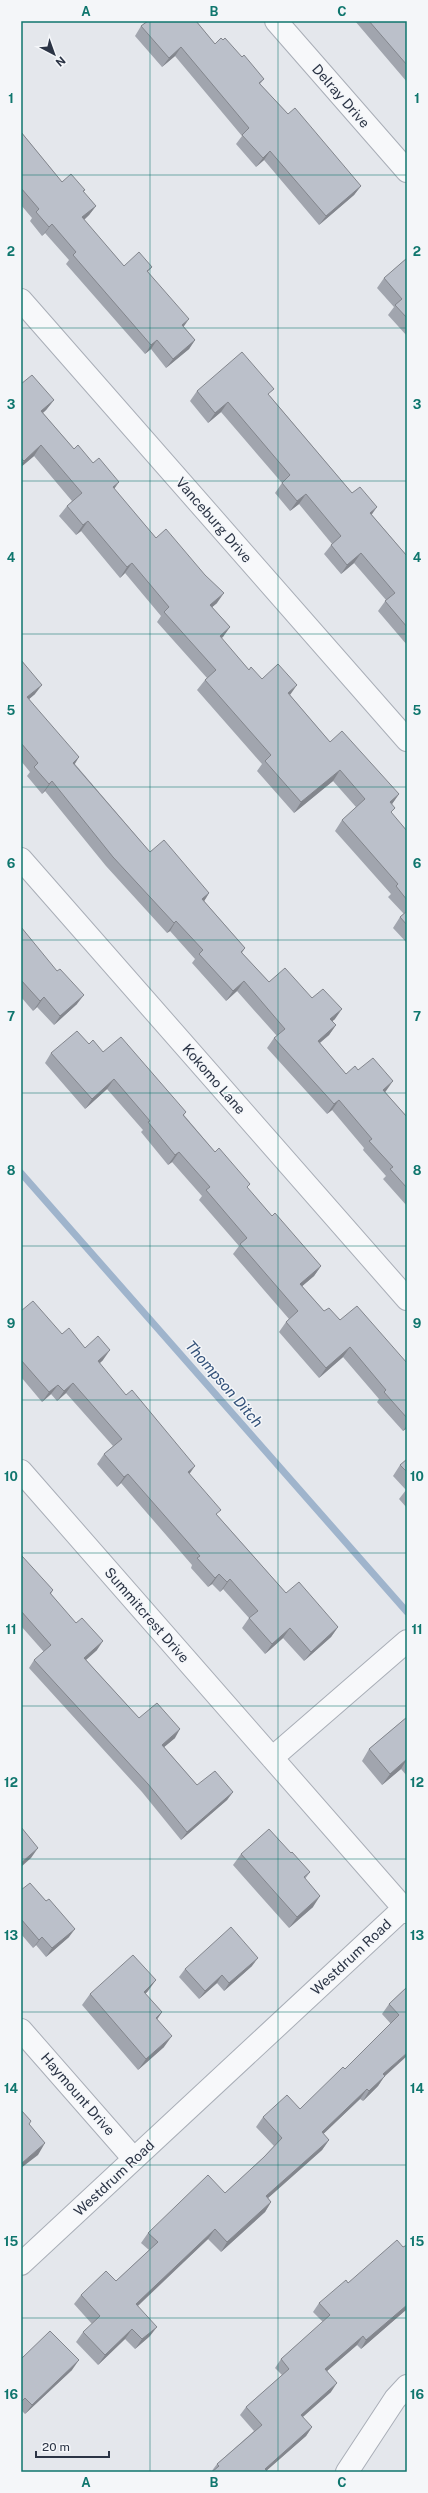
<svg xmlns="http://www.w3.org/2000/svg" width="428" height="2493" font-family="'Public Sans',sans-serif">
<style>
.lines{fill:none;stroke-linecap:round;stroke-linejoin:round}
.stream{stroke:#9fb4cc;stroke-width:7}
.minor-casing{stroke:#a9aeb7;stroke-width:24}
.minor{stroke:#f7f8fa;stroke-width:22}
.wall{fill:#a1a5ae}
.shaded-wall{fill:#83868d}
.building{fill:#bbc0ca;stroke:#83868d}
.grid{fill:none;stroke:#0f766e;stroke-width:1;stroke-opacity:0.55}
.labels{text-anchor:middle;stroke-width:3;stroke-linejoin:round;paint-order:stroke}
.street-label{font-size:14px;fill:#2b3445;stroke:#f4f6f9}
.water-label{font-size:15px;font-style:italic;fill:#34527a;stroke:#f4f6f9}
.neatline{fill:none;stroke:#0f766e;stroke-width:1.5}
.grid-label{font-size:13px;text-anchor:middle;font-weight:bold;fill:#0f766e}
</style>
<rect width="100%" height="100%" fill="#e4e7ec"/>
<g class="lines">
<path class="stream" d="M21,1173L407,1612"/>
<g class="minor-casing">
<path id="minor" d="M276,21L407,171
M21,300L407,740
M21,859L407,1299
M21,1471L407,1912
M272,1758L407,1641
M21,2030L134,2159
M21,2264L404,1908
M347,2472L395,2399L407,2386"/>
</g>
<use href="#minor" class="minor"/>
</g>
<path class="wall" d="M147,21H196L215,44L242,57L264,79L260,84L288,114L361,186L354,195L319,225L264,160L256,167L236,144L242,136L175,56L162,67L135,36L141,26Z
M355,21H407V82Z
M21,132L62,182L85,190L83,192L96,206L89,215L84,220L124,266L152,267L148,272L184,327L195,340L189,349L166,368L151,349L145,354L66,264L69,260L45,233L42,236L30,221L32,218L21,205Z
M407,258V336L388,315L394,307L377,288L384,278Z
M21,384L54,400L46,410L43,413L74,449L114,489L156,538L217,603L212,607L230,627L221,638L249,670L262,679L290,695L330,742L399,794L392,804L391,813L407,831V943L393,928L400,917L404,914L388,897L391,894L335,831L342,820L356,807L333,781L294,813L257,771L262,764L197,690L205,680L207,678L157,622L161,616L125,573L120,578L81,531L76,535L59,516L67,506L72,501L34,456L21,467Z
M197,391L270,396L352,493L372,515L407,556V645L378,611L386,600L354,563L341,574L324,554L332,544L299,504L290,511L275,493L282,483L221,412L208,423L190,401Z
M21,660L35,694L29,699L75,764L150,852L209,893L204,901L245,948L242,953L269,982L312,998L335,1019L332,1021L336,1025L329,1035L320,1043L346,1074L358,1070L386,1091L385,1092L407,1117V1206L383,1179L386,1176L363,1150L364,1148L332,1110L327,1114L267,1048L274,1038L277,1036L237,991L226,1001L192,963L195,959L170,931L167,933L106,866L45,791L42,794L27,776L30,772L21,761Z
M21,927L77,1004L54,1025L37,1007L33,1011L21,997Z
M89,1044L103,1052L186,1112L184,1115L215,1152L247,1188L272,1216L321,1266L314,1276L302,1286L324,1311L340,1320L407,1363V1428L403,1431L377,1402L379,1399L343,1357L319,1378L279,1332L286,1322L289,1319L233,1254L239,1246L199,1200L202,1196L172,1162L168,1165L141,1132L143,1130L107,1089L85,1109L45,1063L51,1053Z
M21,1311L85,1348L103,1360L99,1364L189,1474L217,1515L286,1593L338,1627L331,1637L304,1661L283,1638L265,1654L242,1628L249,1618L223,1589L220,1592L212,1584L208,1587L191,1568L192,1565L121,1483L117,1487L97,1464L104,1454L113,1446L66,1393L57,1401L51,1394L42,1402L21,1377Z
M407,1459V1508L399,1499L406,1490L393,1476L400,1465Z
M21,1557L53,1590L51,1594L97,1650L86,1660L139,1718L175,1738L164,1747L197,1785L233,1792L227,1800L181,1840L142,1792L29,1668L34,1660L44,1652L21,1626Z
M407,1717V1776L401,1769L382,1785L362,1761L369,1749Z
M291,1853L310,1872L305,1879L313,1907L289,1928L233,1865L241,1854Z
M21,1890L46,1901L69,1937L46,1957L36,1945L33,1948L21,1934Z
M252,1966L224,1991L217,1983L199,1999L179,1977L185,1969Z
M407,1987L384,2077L378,2086L363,2101L360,2099L323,2134L329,2140L322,2150L268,2198L271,2202L265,2212L221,2252L208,2239L138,2306L150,2336L135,2349L125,2339L98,2365L76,2342L83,2332L92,2324L74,2304L81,2295L116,2281L149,2250L141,2243L148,2233L225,2193L264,2157L274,2146L256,2127L263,2117L300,2109L345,2069L391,2024L382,2014L389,2004Z
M148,1991L145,1994L162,2012L157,2019L164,2047L138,2070L82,2005L90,1994Z
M407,2245V2309L361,2349L357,2345L327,2371L331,2392L302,2417L312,2427L306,2436L267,2470L268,2472H211L217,2464L254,2431L240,2415L246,2407L282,2375L275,2368L281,2359L323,2322L313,2312L319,2303L348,2283Z
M21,2359L72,2370L25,2414L21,2410Z"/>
<path class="shaded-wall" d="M181,47L175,56L162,67L169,58Z
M270,151L264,160L256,167L263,158Z
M361,186L354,195L319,225L326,216Z
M96,206L89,215L76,227L82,217Z
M52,224L45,233L42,236L49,227Z
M189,319L182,329V325Z
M157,340L151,349L145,354L151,345Z
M195,340L189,349L166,368L173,359Z
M54,400L46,410L33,421L41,411Z
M228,402L221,412L208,423L215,413Z
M41,445L34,456L21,467V464L24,461Z
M119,482L112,492L113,487Z
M306,494L299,504L290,511L297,501Z
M377,507L370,517V513Z
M88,521L81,531L76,535L83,525Z
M361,553L354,563L341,574L347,565Z
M132,563L125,573L120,578L127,567Z
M224,593L217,603L203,615L210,605Z
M230,627L223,637L212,646L220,636Z
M42,685L35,694L21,706L27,697Z
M297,685L290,695L288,693Z
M79,757L73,767V763Z
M340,770L333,781L294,813L301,802Z
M52,781L45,791L42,794L49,784Z
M399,794L392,804L390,802Z
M209,893L203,903L202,899Z
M176,921L170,931L167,933L174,923Z
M244,981L237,991L226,1001L233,991Z
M84,995L77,1004L54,1025L60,1016Z
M44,997L37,1007L33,1011L40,1001Z
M342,1009L335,1019L323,1029L330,1019Z
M336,1025L329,1035L311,1050L318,1041Z
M114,1079L107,1089L85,1109L92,1099Z
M393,1081L386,1091L376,1100L383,1090Z
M339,1100L332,1110L327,1114L334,1104Z
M179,1152L172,1162L168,1165L175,1155Z
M321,1266L314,1276L293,1294L300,1284Z
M350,1347L343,1357L319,1378L326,1368Z
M110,1350L103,1360L91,1371L98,1361Z
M73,1383L66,1393L57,1401L64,1391Z
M58,1385L51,1394L42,1402L49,1392Z
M407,1425V1428L403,1431Z
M195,1466L188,1476V1472Z
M128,1474L121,1483L117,1487L124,1477Z
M219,1574L212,1584L208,1587L215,1578Z
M230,1579L223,1589L220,1592L227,1582Z
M338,1627L331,1637L304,1661L311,1652Z
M290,1628L283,1638L265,1654L272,1644Z
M103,1641L97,1650L79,1666L84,1658Z
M180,1729L175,1738L157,1753L162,1745Z
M407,1759L401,1769L382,1785L390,1774Z
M233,1792L227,1800L181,1840L187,1832Z
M38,1848L31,1858L21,1867V1863Z
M320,1896L313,1907L289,1928L297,1917Z
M75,1929L69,1937L46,1957L52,1948Z
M42,1937L36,1945L33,1948L39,1940Z
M258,1958L252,1966L224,1991L229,1983Z
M222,1975L217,1983L199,1999L205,1991Z
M156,1980L148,1991L136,2003L144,1992Z
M162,2012L154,2024L156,2018Z
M172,2036L164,2047L138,2070L146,2059Z
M407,2053V2056L384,2077L378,2086L363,2101L369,2091L383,2074Z
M367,2089L360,2099L315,2142L322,2132Z
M329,2140L322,2150L259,2206L266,2196Z
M45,2143L38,2155L21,2168V2164L22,2163Z
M271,2202L265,2212L221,2252L227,2242Z
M215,2229L208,2239L129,2314L136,2304Z
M407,2305V2309L361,2349L366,2340Z
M157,2327L150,2336L135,2349L142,2339Z
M132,2329L125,2339L98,2365L105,2355Z
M363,2336L357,2345L319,2378L325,2369Z
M79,2360L72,2370L25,2414L32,2405Z
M337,2383L331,2392L295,2424L301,2415Z
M312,2427L306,2436L265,2472V2469Z"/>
<path class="building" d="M148,21H196L215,44L221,38L223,40L225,38L242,57L244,55L264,79L259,83L288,114L295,108L361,186L326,216L270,151L263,158L242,135L249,128L181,47L169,58L141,26Z
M369,21H407V65Z
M21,132L62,182L71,174L85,190L83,191L96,206L82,217L124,266L139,252L152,267L147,271L189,319L182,325L195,340L173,359L157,340L151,345L73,255L76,252L52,224L49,227L36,212L39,209L21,188Z
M407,258V318L395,305L402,299L384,278Z
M242,352L274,389L268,394L352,493L360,487L377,507L370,513L407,556V627L385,601L395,593L361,553L347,565L331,545L341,536L306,494L297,501L282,483L290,475L228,402L215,413L197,391Z
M32,375L54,400L41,411L74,449L78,445L93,463L99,458L119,482L113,487L156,538L166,529L205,575L224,593L210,605L230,627L220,636L249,670L251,667L262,679L278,664L297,685L288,693L330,742L342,731L399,794L390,802L395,808L391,812L407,831V900L396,886L398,884L342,820L365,799L340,770L301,802L265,761L271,755L205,680L216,670L164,612L169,607L132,563L127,567L88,521L83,525L67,506L82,493L41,445L24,461L21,458V384Z
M21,660L42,685L27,697L79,757L73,763L150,852L164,840L209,893L202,899L245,948L241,952L269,982L285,968L312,998L323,989L342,1009L330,1019L336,1025L318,1041L346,1074L355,1066L358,1070L373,1058L393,1081L383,1090L407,1117V1132H406L407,1133V1188L390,1169L393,1167L369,1141L372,1139L339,1100L334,1104L274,1038L285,1029L244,981L233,991L199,954L203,950L176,921L174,923L113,857L52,781L49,784L34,767L38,763L21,743Z
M407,911V925L400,917Z
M21,927L57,971L60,969L84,995L60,1016L44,997L40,1001L21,980Z
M77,1031L89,1044L93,1040L103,1052L121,1037L186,1112L183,1115L215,1152L219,1148L250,1184L247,1187L272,1216L275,1213L321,1266L300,1284L324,1311L329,1308L340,1320L357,1306L407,1363V1418L384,1392L386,1390L350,1347L326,1368L286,1322L298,1311L240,1244L247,1238L206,1190L210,1187L179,1152L175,1155L148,1122L150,1121L114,1079L92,1099L51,1053Z
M33,1301L62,1334L69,1328L85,1348L98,1336L110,1350L98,1361L126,1395L132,1390L195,1466L188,1472L221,1510L216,1514L286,1593L299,1582L338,1627L311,1652L290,1628L272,1644L249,1618L258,1611L230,1579L227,1582L219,1574L215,1578L197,1558L200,1556L128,1474L124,1477L104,1454L122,1439L73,1383L64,1391L58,1385L49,1392L21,1360V1311Z
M407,1459V1472L400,1465Z
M22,1556L53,1590L50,1593L76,1623L82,1618L103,1641L84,1658L139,1718L157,1703L180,1729L162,1745L197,1785L215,1771L233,1792L187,1832L148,1784L34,1660L51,1645L21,1611V1557Z
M407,1717V1759L390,1774L369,1749Z
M21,1827L38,1848L21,1863Z
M269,1829L291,1853L292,1852L310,1872L304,1877L320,1896L297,1917L241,1854Z
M30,1883L46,1901L49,1899L75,1929L52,1948L42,1937L39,1940L21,1919V1890Z
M231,1927L258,1958L229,1983L222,1975L205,1991L185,1969Z
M133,1955L156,1980L144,1992L162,2012L156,2018L172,2036L146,2059L90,1994Z
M407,1987V2053L383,2074L385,2076L369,2091L367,2089L322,2132L329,2140L266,2196L271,2202L227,2242L215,2229L136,2304L157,2327L142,2339L132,2329L105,2355L83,2332L100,2316L81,2295L106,2271L116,2281L158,2242L148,2233L208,2175L225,2193L264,2157L282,2138L263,2117L287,2095L300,2109L343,2067L345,2069L399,2015L389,2004Z
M21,2110L31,2121L29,2124L45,2143L22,2163L21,2162Z
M397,2240L403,2247L407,2245V2281L406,2282L407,2283V2305L366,2340L363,2336L325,2369L337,2383L301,2415L312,2427L265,2469L268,2472H212L219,2466L217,2464L262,2425L246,2407L289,2369L281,2359L330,2315L319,2303L346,2280L348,2283Z
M50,2331L79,2360L32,2405L25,2398L21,2402V2359Z"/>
<path class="grid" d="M150,21V2472M278,21V2472M21,175H407M21,328H407M21,481H407M21,634H407M21,787H407M21,940H407M21,1093H407M21,1246H407M21,1400H407M21,1553H407M21,1706H407M21,1859H407M21,2012H407M21,2165H407M21,2318H407"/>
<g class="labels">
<g class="street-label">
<text transform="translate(341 96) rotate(49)" y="5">Delray Drive</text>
<text transform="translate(214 520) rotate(49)" y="5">Vanceburg Drive</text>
<text transform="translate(214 1079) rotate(49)" y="5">Kokomo Lane</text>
<text transform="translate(147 1615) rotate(49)" y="5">Summitcrest Drive</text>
<text transform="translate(351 1957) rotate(-43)" y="5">Westdrum Road</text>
<text transform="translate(78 2094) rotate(49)" y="5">Haymount Drive</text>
<text transform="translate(114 2178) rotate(-43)" y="5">Westdrum Road</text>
</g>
<g class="water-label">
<text transform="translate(224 1384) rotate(49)" y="5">Thompson Ditch</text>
</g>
</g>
<rect width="428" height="2493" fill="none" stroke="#f4f6f9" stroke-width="44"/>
<g transform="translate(54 54) rotate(139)" stroke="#f4f6f9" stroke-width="3" paint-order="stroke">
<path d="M0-3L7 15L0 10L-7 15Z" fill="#2b3445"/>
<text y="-6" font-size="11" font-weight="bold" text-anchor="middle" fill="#2b3445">N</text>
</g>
<path d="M36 2451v6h73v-6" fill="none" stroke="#2b3445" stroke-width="2"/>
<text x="42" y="2451" font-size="12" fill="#2b3445" stroke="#f4f6f9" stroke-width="3" paint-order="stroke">20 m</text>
<rect x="22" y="22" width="384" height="2449" class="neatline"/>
<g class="grid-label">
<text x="86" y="16">A</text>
<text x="214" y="16">B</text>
<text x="342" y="16">C</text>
<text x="11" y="103">1</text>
<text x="417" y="103">1</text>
<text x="11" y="256">2</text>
<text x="417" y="256">2</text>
<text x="11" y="409">3</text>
<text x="417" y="409">3</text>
<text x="11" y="562">4</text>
<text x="417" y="562">4</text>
<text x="11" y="715">5</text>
<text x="417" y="715">5</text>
<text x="11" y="868">6</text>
<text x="417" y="868">6</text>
<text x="11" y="1021">7</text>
<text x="417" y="1021">7</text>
<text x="11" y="1175">8</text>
<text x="417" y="1175">8</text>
<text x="11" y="1328">9</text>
<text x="417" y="1328">9</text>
<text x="11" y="1481">10</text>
<text x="417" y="1481">10</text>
<text x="11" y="1634">11</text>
<text x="417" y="1634">11</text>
<text x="11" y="1787">12</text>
<text x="417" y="1787">12</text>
<text x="11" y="1940">13</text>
<text x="417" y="1940">13</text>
<text x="11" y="2093">14</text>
<text x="417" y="2093">14</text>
<text x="11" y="2246">15</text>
<text x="417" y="2246">15</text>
<text x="11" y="2399">16</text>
<text x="417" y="2399">16</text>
<text x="86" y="2487">A</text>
<text x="214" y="2487">B</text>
<text x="342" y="2487">C</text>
</g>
</svg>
